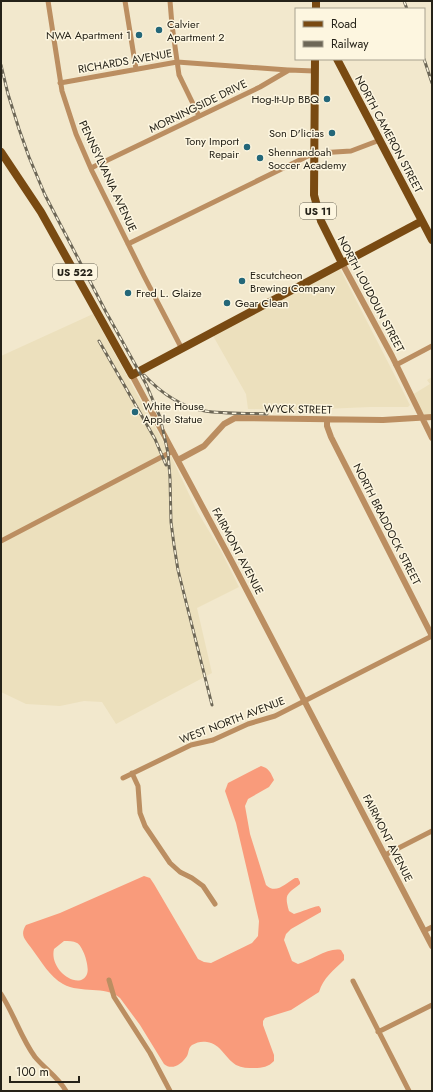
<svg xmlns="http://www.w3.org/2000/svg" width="433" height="1092" font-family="Jost,sans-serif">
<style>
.built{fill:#ece0bd}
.forest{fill:#f99b7b;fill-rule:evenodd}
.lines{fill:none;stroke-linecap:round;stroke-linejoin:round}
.minor{stroke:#bb8e61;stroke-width:5}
.tertiary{stroke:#bb8e61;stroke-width:6}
.primary{stroke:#794a12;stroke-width:8}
.rail-casing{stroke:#6d6757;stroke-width:3}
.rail{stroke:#fdf6e0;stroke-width:1.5;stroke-dasharray:4.5;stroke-linecap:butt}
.poi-dot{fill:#246779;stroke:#fdf6e0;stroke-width:1.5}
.labels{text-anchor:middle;stroke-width:3;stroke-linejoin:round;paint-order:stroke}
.shield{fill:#fdf6e0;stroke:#666254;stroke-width:1}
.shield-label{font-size:10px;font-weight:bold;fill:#252218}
.poi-label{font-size:11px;fill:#252218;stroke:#fdf6e0;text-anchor:start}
.street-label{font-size:11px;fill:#252218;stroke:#fdf6e0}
</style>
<rect width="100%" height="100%" fill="#f2e8cd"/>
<path class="built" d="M339,267L410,405L408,407H370L301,410L248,409L246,394L212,334Z
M93,314L171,456L197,511L221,551L239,587L197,608L212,673L116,724L102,702L84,701L60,706L26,704L1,692V356Z
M432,377V416L424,414L412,395L430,384L427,380Z"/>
<path class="forest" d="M261,766C269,768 271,773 274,780L269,787L248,799L245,806L250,834L266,885C276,895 286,883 295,878H298L300,882V884C287,894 284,894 289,911L294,914C302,912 311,907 319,906L321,909V912L291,929L286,934L284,940L292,961L298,964C310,961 329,947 341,950L344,955V960C334,970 323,978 319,992L291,1010L265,1018L263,1021V1025L274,1055V1061C268,1067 263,1068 254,1068C248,1068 242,1068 236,1065C225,1058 221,1044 207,1042C202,1041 197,1042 192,1045C188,1048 189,1052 187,1056C182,1064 172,1071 164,1064L140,1025L120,998C105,985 81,994 63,984C50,977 41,961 32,949C26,940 19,936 26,925L60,913L144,876L150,878L154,884L198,959L204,962L211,963L252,943L258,936L259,921L236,823L225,791L228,783ZM64,941C69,941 73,941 77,943C83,946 90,967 87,974C82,986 67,979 61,972C55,965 52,957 54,949Z"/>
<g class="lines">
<path class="minor" d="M48,1L62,91L76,134L92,171L144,276L182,349
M125,1L136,69
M170,1L172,25L179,75L199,116
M60,83L177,62L288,70
M91,168L260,87L289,70L314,71
M128,244L308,156L319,153L351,151L380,140
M396,365L432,346
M1,541L173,451
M132,773L138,786L140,813L145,826L170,863L180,872L192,878L203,886L215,904
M123,778L191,745L213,740L248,724L275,716L432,636
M385,855L432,831
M424,931L432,927
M109,980L114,997L150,1053L170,1091
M353,981L409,1091
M1,994C14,1014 21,1038 35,1057C45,1069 58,1077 66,1091
M378,1032L432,1005"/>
<path class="tertiary" d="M342,263L392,356L432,438
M132,375L232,562L432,946
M327,420V426L331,437L432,636
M178,460L204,446L224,424L235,418L383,420L432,417"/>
<path class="primary" d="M316,9V1
M315,59L314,195L321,221L342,263
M337,59L432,240
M1,152L41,212L132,375L422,221"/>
<g class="rail-casing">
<path id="rail" d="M404,1L407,9
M424,59L432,83
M1,65L8,94L19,129L29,157L45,195L106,312L146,384L160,417L168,453L170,478L171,522L174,545L178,570L212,705
M99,341L155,439L166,465
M144,375C160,392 181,407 205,411C224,414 248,413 267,414"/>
</g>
<use href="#rail" class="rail"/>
</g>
<g class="poi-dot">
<circle cx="159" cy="30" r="4"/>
<circle cx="139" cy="35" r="4"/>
<circle cx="327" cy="99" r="4"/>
<circle cx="332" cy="133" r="4"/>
<circle cx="247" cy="147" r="4"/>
<circle cx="260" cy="158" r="4"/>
<circle cx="242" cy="281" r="4"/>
<circle cx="128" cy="293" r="4"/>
<circle cx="227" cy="303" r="4"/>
<circle cx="135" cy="412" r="4"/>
</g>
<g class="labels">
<g class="shield">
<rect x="300" y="203" width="36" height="16" rx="3"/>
<rect x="53" y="264" width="44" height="16" rx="3"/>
</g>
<g class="shield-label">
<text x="318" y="215">US 11</text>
<text x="75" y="276">US 522</text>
</g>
<g class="poi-label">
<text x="167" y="28">Calvier<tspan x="167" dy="13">Apartment 2</tspan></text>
<text x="131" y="39" text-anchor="end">NWA Apartment 1</text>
<text x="319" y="103" text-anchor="end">Hog-It-Up BBQ</text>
<text x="324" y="137" text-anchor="end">Son D'licias</text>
<text x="239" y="145" text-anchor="end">Tony Import<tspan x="239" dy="13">Repair</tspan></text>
<text x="268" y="156">Shennandoah<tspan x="268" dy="13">Soccer Academy</tspan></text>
<text x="250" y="279">Escutcheon<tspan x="250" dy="13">Brewing Company</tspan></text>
<text x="136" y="297">Fred L. Glaize</text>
<text x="235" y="307">Gear Clean</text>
<text x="143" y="410">White House<tspan x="143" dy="13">Apple Statue</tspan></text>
</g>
<g class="street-label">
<text transform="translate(125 61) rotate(-10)" y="4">RICHARDS AVENUE</text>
<text transform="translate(198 106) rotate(-26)" y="4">MORNINGSIDE DRIVE</text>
<text transform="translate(389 134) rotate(62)" y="4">NORTH CAMERON STREET</text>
<text transform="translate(108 176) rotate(65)" y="4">PENNSYLVANIA AVENUE</text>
<text transform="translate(371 294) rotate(62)" y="4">NORTH LOUDOUN STREET</text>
<text transform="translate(298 409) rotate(1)" y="4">WYCK STREET</text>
<text transform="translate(387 524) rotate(63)" y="4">NORTH BRADDOCK STREET</text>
<text transform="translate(238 551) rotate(62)" y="4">FAIRMONT AVENUE</text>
<text transform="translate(232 720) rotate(-21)" y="4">WEST NORTH AVENUE</text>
<text transform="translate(388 838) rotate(63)" y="4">FAIRMONT AVENUE</text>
</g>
</g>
<rect width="433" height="1092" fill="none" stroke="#252218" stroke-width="4"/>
<rect x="295" y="8" width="130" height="52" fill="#fdf6e0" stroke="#a7a190"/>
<rect x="303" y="21" width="20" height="6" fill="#794a12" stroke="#a7a190"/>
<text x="331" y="28" font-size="12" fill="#252218">Road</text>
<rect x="303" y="41" width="20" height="6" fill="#6d6757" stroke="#a7a190"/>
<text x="331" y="48" font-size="12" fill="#252218">Railway</text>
<path d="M10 1076v6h69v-6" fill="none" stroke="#252218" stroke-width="2"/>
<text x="16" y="1076" font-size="12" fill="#252218" stroke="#fdf6e0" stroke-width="3" paint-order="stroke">100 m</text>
</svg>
